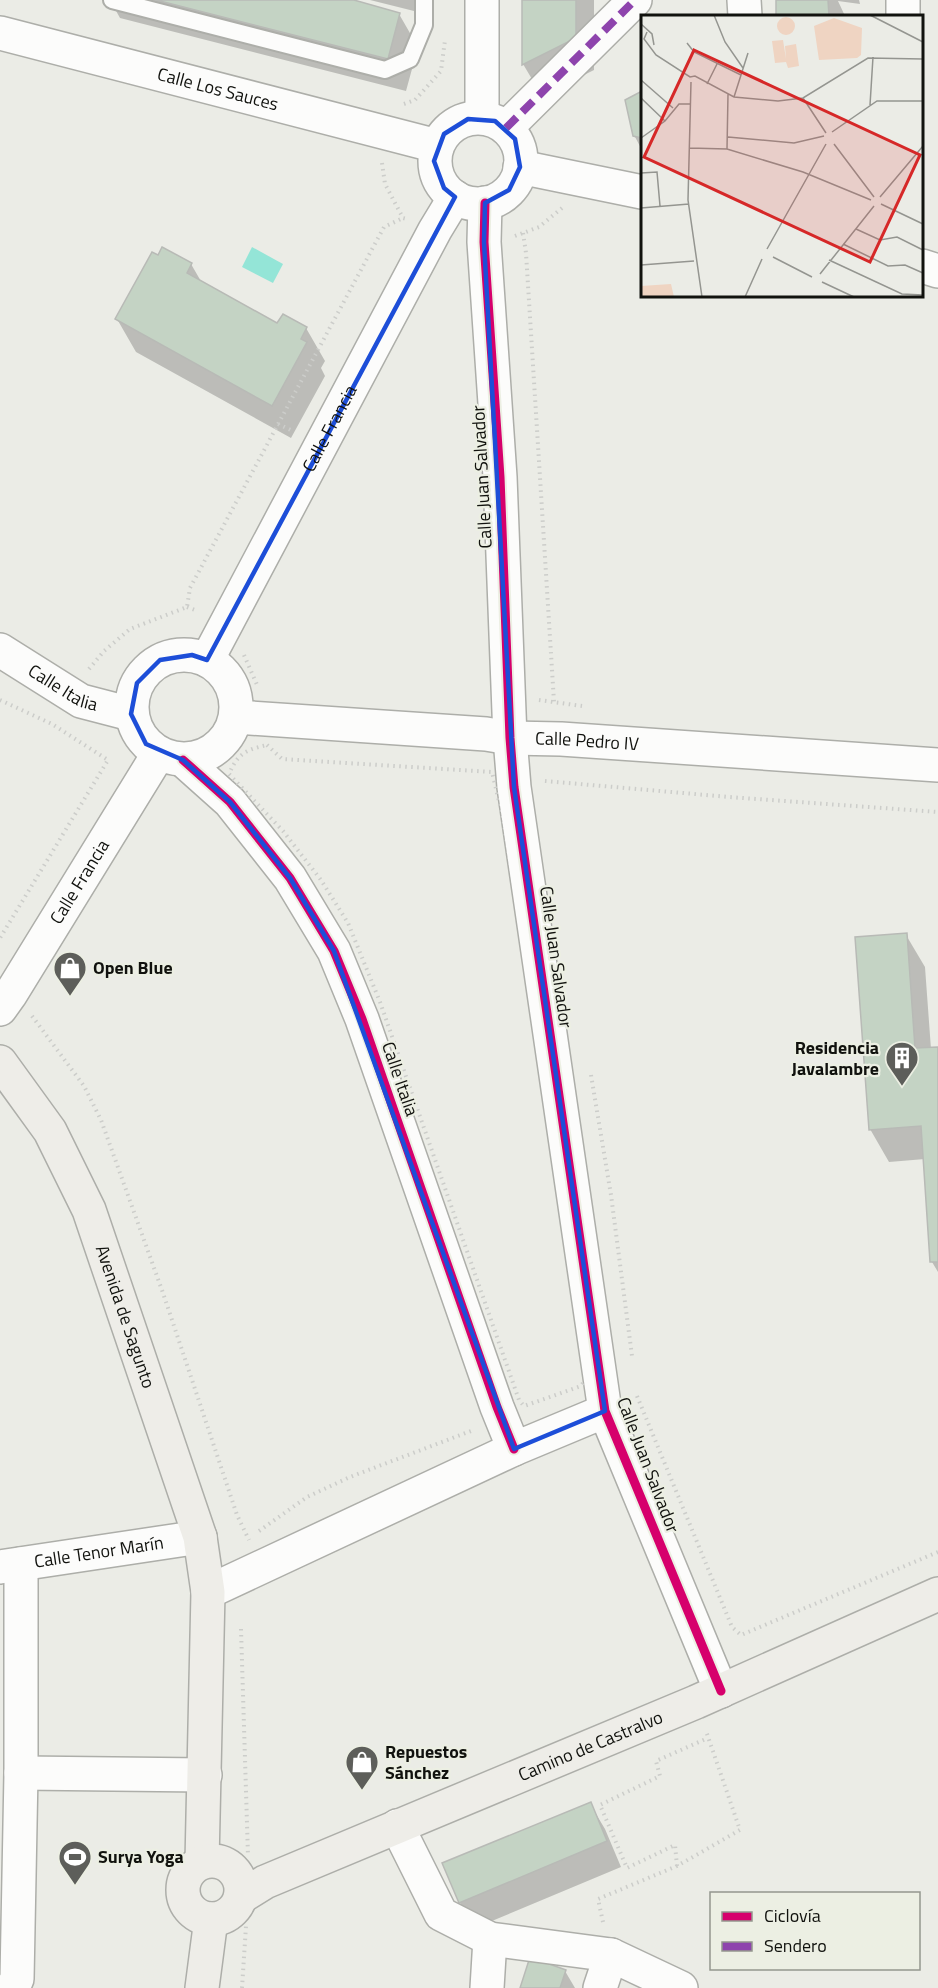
<svg xmlns="http://www.w3.org/2000/svg" width="938" height="1988" font-family="'Titillium Web',sans-serif">
<style>
.water{fill:#94e5d7}
.shadow{fill:#0003}
.building{fill:#c4d3c4;stroke:#b8bab6;stroke-width:1.5}
.lines{fill:none;stroke-linecap:round;stroke-linejoin:round}
.lane-casing{stroke:#adaea9;stroke-width:20}
.street-casing{stroke:#adaea9;stroke-width:36}
.secondary-casing{stroke:#adaea9;stroke-width:36}
.path{stroke:#cccdca;stroke-width:4;stroke-dasharray:1.5 4.5;stroke-linecap:butt}
.lane{stroke:#fcfcfb;stroke-width:16}
.street{stroke:#fcfcfb;stroke-width:33}
.secondary{stroke:#eeede8;stroke-width:33}
.quiet{stroke:#8e44ad;stroke-width:8;stroke-dasharray:15 8;stroke-linecap:butt}
.cycleway-casing{stroke:#ecefe3;stroke-width:13}
.cycleway{stroke:#d6006c;stroke-width:9}
.marked{fill:none;stroke:#1d4ed8;stroke-width:4.5;stroke-linejoin:round}
.labels{text-anchor:middle;stroke-width:4.5;stroke-linejoin:round;paint-order:stroke}
.street-label{font-size:18px;fill:#11120e;stroke:#ecefe3}
.poi-label{font-size:18px;font-weight:bold;fill:#11120e;stroke:#ecefe3;text-anchor:start}
.inset-road{fill:none;stroke:#949590;stroke-width:1.5}
.view{fill:#d62828;fill-opacity:0.15;stroke:#d62828;stroke-width:3}
.inset-edge{fill:none;stroke:#11120e;stroke-width:3}
</style>
<rect width="100%" height="100%" fill="#ebece6"/>
<path class="water" d="M252,247L283,264L273,283L242,267Z"/>
<path class="shadow" d="M110,0H348L399,14L418,47L406,91L120,18Z
M370,0H416L414,11Z
M523,0H594V70L542,96L523,64Z
M777,0H859L860,4L838,1L845,16H778Z
M642,93V150L634,135L627,101Z
M191,264L202,283L278,325L306,328L325,361L321,368L325,376L291,438L136,352L117,319Z
M906,935L925,967L931,1049L938,1048V1272L932,1262L925,1159L889,1162L870,1129Z
M590,1804L605,1829L621,1867L475,1928L460,1903L444,1864Z
M565,1971L575,1988H521Z"/>
<path class="building" d="M156,0H354L400,13L388,59Z
M522,0H576V38L522,65Z
M776,0H828L829,16H776Z
M642,91V138L633,136L625,100Z
M162,247L192,263L187,273L277,323L283,314L307,327L301,339L307,342L272,406L115,319L152,252L158,255Z
M907,933L915,1048L938,1047V1262H930L921,1126L869,1130L855,937Z
M591,1802L607,1841L459,1903L442,1863Z
M530,1957L566,1970L560,1988H520Z"/>
<g class="lines">
<g class="lane-casing">
<path id="lane" d="M112,0L385,70L410,59L424,25V0"/>
</g>
<g class="street-casing">
<g id="street">
<path d="M744,0L745,16"/>
<path d="M903,16V0"/>
<path id="s1" d="M0,33L437,146"/>
<path d="M482,117V0"/>
<circle cx="478" cy="161" r="43"/>
<path d="M506,128L635,0"/>
<path d="M520,167L642,192"/>
<path d="M485,203L484,242L500,477L510,738L514,787L605,1411L721,1691"/>
<path d="M922,266L938,271"/>
<path id="s2" d="M0,650L81,701L131,714"/>
<circle cx="184" cy="707" r="52"/>
<path id="s3" d="M207,660L435,230L455,197"/>
<path id="s4" d="M236,717L486,734L510,738L561,739L938,765"/>
<path d="M183,760L230,802L290,878L334,951L362,1019L497,1407L514,1449"/>
<path id="s5" d="M0,1009L10,995L159,753"/>
<path id="s6" d="M0,1567L200,1537"/>
<path d="M208,1592L514,1449L605,1411"/>
<path d="M21,1773L205,1775"/>
<path d="M397,1826L441,1914L490,1939L611,1955L681,1988"/>
<path d="M12,1988L17,1979L21,1773V1564"/>
<path d="M487,1988L490,1939"/>
<path d="M600,1988L611,1955"/>
</g>
</g>
<g class="secondary-casing">
<g id="secondary">
<path id="s7" d="M0,1062L50,1131L89,1210L200,1537L208,1592L202,1862"/>
<circle cx="212" cy="1890" r="29"/>
<path id="s8" d="M241,1897L265,1882L696,1702L938,1594"/>
<path d="M202,1988L211,1919"/>
</g>
</g>
<path class="path" d="M404,104L415,100L441,71L445,40
M382,163L385,184L403,218L407,219
M523,233L526,253L554,702
M515,236L539,227L562,208
M278,424L293,431
M187,607L198,611
M244,655L258,687
M89,669L104,651L130,629L187,607L190,588L384,227L403,218
M0,700L52,724L108,760L0,938
M539,700L582,706
M267,745L282,759L492,772L503,818L581,1293L589,1374L581,1386L524,1406L519,1400L380,1002L348,923L321,880L283,831L229,774C238,753 246,750 267,745Z
M545,781L729,797L938,812
M32,1016L84,1086L101,1120L163,1293L237,1515L249,1540
M591,1075L611,1195L632,1356
M637,1396L732,1627L741,1635L938,1552
M259,1531L307,1497L350,1477L471,1431
M241,1629L248,1856
M677,1866L675,1845L627,1868L600,1805L660,1776L656,1761L708,1738
M603,1922L598,1899L677,1866L740,1830L706,1731
M242,1988L246,1926"/>
<use href="#lane" class="lane"/>
<use href="#street" class="street"/>
<use href="#secondary" class="secondary"/>
<path class="quiet" d="M506,128L635,0"/>
<g class="cycleway-casing">
<path id="cycleway" d="M485,203L484,242L500,477L510,738L514,787L605,1411L721,1691
M183,760L230,802L290,878L334,951L362,1019L497,1407L514,1449"/>
</g>
<use href="#cycleway" class="cycleway"/>
</g>
<path class="marked" d="M468,119L495,121L515,139L520,167L509,190L485,203L484,242L514,787L605,1411L514,1449L334,951L290,878L230,802L183,760L146,744L131,714L137,683L160,660L192,655L207,660L455,197L444,188L434,161L444,134Z"/>
<defs>
<g id="shop-pin" transform="scale(1.725)"><path d="M0 17L-7.5 6A9.5 9.5 0 1 1 7.5 6Z" fill="#5d5e5a" stroke="#ecefe3"/><path d="M-5-2.5h2.3a2.7 3.5 0 0 1 5.4 0H5L5.5 6h-11ZM-1.5-2.5h3a1.5 2.3 0 0 0-3 0Z" fill="#fff"/></g>
<g id="building-pin" transform="scale(1.725)"><path d="M0 17L-7.5 6A9.5 9.5 0 1 1 7.5 6Z" fill="#5d5e5a" stroke="#ecefe3"/><path d="M-4-6H4V6H1V3H-1V6H-4ZM-2.5-4.3h1.7v1.8h-1.7ZM.8-4.3h1.7v1.8H.8ZM-2.5-1h1.7V.8h-1.7ZM.8-1h1.7V.8H.8Z" fill="#fff"/></g>
<g id="stadium-pin" transform="scale(1.725)"><path d="M0 17L-7.5 6A9.5 9.5 0 1 1 7.5 6Z" fill="#5d5e5a" stroke="#ecefe3"/><path d="M0-5a6.5 5 0 1 0 0 10a6.5 5 0 1 0 0-10ZM-3.5-1.8h7v3.6h-7Z" fill="#fff"/></g>
</defs>
<g fill-rule="evenodd">
<use href="#shop-pin" x="70" y="968"/>
<use href="#building-pin" x="902" y="1058"/>
<use href="#shop-pin" x="362" y="1762"/>
<use href="#stadium-pin" x="75" y="1857"/>
</g>
<g class="labels">
<g class="street-label">
<text dy="6" stroke="none"><textPath href="#s1" startOffset="225">Calle Los Sauces</textPath></text>
<text dy="6" stroke="none"><textPath href="#s3" startOffset="262">Calle Francia</textPath></text>
<text transform="translate(482 477) rotate(-93)" y="6">Calle Juan Salvador</text>
<text dy="6" stroke="none"><textPath href="#s2" startOffset="74">Calle Italia</textPath></text>
<text dy="6" stroke="none"><textPath href="#s4" startOffset="352">Calle Pedro IV</textPath></text>
<text dy="6" stroke="none"><textPath href="#s5" startOffset="150">Calle Francia</textPath></text>
<text transform="translate(556 957) rotate(82)" y="6">Calle Juan Salvador</text>
<text transform="translate(400 1079) rotate(71)" y="6">Calle Italia</text>
<text dy="6" stroke="none"><textPath href="#s7" startOffset="286">Avenida de Sagunto</textPath></text>
<text transform="translate(648 1465) rotate(69)" y="6">Calle Juan Salvador</text>
<text dy="6" stroke="none"><textPath href="#s6" startOffset="100">Calle Tenor Marín</textPath></text>
<text dy="6" stroke="none"><textPath href="#s8" startOffset="381">Camino de Castralvo</textPath></text>
</g>
<g class="poi-label">
<text x="93" y="974">Open Blue</text>
<text x="879" y="1054" text-anchor="end">Residencia<tspan x="879" dy="21">Javalambre</tspan></text>
<text x="385" y="1758">Repuestos<tspan x="385" dy="21">Sánchez</tspan></text>
<text x="98" y="1863">Surya Yoga</text>
</g>
</g>
<g transform="translate(641 15)">
<rect width="282" height="282" fill="#ebece6"/>
<path d="M136 11a9 9 0 1 1 18 0a9 9 0 1 1-18 0ZM193,3L221,13L220,40L216,43L178,45L173,11ZM142,25L145,44L144,31L155,29L158,51L147,53L145,47L134,48L131,26ZM30,269L33,282H0V271Z" fill="#efd4c2"/>
<path class="inset-road" d="M73,0L84,27L102,53M229,0L282,27M0,9L11,19L13,30M6,17L3,24L15,40L49,62L54,61L93,82L137,86L162,83L227,43L282,44M46,28L53,37L100,60M0,65L32,93M50,67L47,185L61,282M66,69L76,49M93,82L107,38M0,83L24,106M162,83L185,118M229,90L232,42M191,117L236,86H282M87,122L153,128L183,121M0,123L24,106L38,89H50M193,129L233,182M48,133L86,134L162,157L230,185M86,134L87,79M0,158L16,157L19,191M239,182L282,131M240,189L282,209M0,193L48,189M215,214L239,225L256,222L282,235M202,229L247,251L264,250L282,258M126,234L185,129M132,242L171,262M188,245L261,279L282,280M0,250L53,246M179,259L233,191M181,267L213,282M104,282L121,244"/>
<path class="view" d="M53,35L279,140L229,247L3,142Z"/>
<rect width="282" height="282" class="inset-edge"/>
</g>
<rect x="710" y="1892" width="210" height="78" fill="#ecefe3" stroke="#94978e" stroke-width="1.5"/>
<rect x="722" y="1912" width="30" height="9" fill="#d6006c" stroke="#94978e" stroke-width="1.5"/>
<text x="764" y="1922" font-size="18" fill="#11120e">Ciclovía</text>
<rect x="722" y="1942" width="30" height="9" fill="#8e44ad" stroke="#94978e" stroke-width="1.5"/>
<text x="764" y="1952" font-size="18" fill="#11120e">Sendero</text>
</svg>
